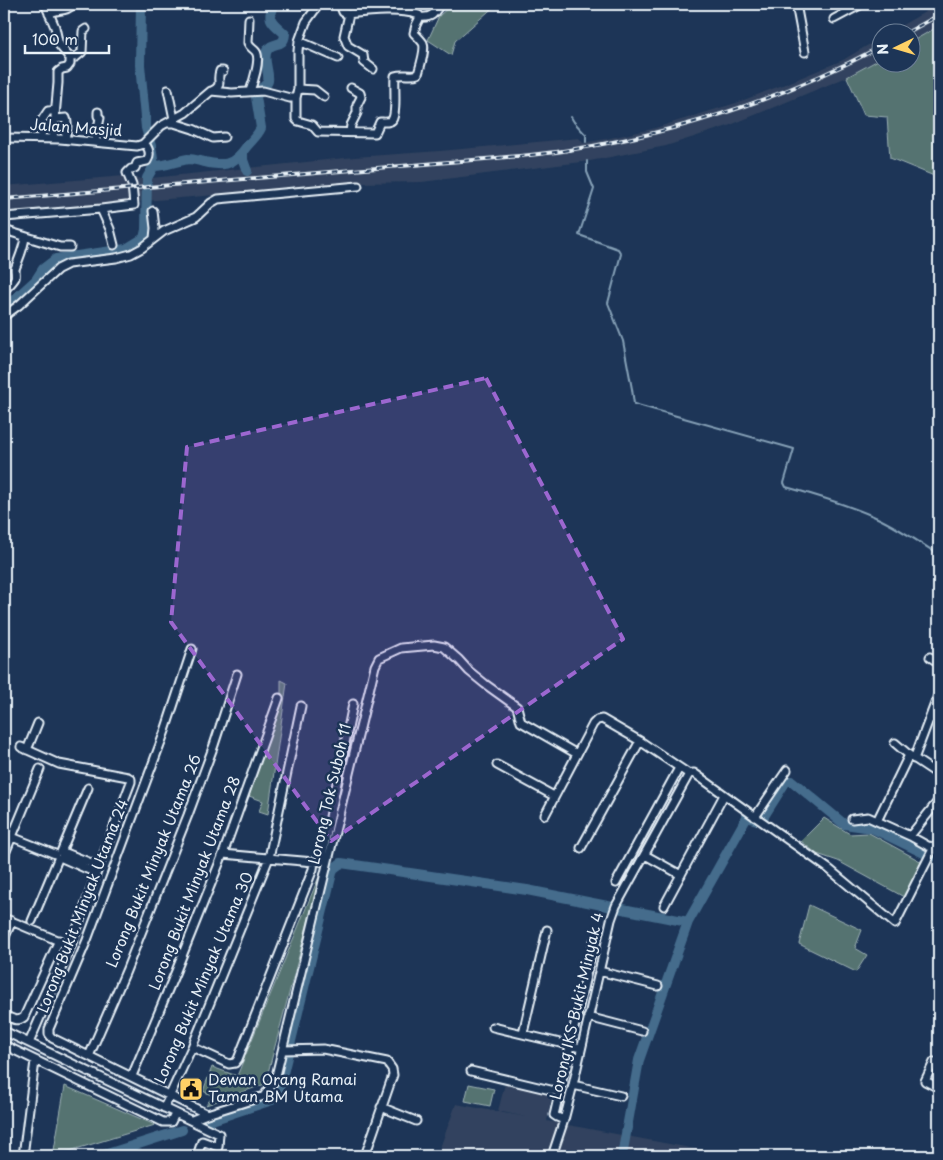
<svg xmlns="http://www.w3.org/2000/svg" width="943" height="1160" font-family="'Playpen Sans',sans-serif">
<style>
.built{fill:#32435e}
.green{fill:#557371;stroke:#9eb2b4}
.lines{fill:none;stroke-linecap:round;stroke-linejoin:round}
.stream{stroke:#86a1b7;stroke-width:2}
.river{stroke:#446c8c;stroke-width:10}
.minor-casing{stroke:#e8f1f8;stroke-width:11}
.minor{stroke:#1d3557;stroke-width:7}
.rail-casing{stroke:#e8f1f8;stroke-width:4}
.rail{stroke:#1d3557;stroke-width:2;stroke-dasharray:5.5;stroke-linecap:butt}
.marked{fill:#9c67d0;fill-opacity:0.2;stroke:#9c67d0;stroke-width:4;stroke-dasharray:10 6;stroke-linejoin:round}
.labels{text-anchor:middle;stroke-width:5;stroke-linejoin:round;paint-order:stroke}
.street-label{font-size:15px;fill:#e8f1f8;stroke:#1d3557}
.poi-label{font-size:15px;fill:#e8f1f8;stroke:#1d3557;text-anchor:start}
</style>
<rect width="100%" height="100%" fill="#1d3557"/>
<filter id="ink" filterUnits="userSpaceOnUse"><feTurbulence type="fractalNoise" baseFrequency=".02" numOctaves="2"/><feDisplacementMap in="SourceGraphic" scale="10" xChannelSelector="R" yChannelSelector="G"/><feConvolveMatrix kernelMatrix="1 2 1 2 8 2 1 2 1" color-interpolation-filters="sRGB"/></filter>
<g filter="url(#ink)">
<path class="built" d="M939,4V26L911,42L910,32H890Z
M880,38V59L847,77L728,126L666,146L590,161L422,182L355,183L4,213V186L124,176L142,179L355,157L440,151L579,138L583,143L606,139L652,129L736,103L788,83L843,60Z
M505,1084L551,1094L552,1097L547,1121L733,1156H437L456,1104L526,1117L498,1111Z"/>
<path class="green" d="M350,4H418L417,9L349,11Z
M452,4H497L455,41L451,55L428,40L439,16Z
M939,26V178L890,158L887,117L864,115L847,77L880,59V62H910L911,42Z
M281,680L287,683L268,814L259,811L263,801L249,796L281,702Z
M824,818L850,834L869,833L922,862L904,897L838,861L817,854L801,841Z
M322,869L265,1084L206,1105L213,1096L203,1091L212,1067L237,1076Z
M809,905L862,930L855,948L867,955L856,972L799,944Z
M469,1084L494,1089L490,1106L465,1101Z
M65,1086L155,1125L53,1156Z"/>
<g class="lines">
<path class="stream" d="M571,117L574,122L586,135V142
M587,161V172L594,189L579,235L618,249L621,254L608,303L623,341L632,389L634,404L794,449L784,483L786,487C815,495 845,504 873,516C896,526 918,541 939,555"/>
<path class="river" d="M141,4L140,65L146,128L151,146L154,166
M243,153V160L247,171
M4,309L36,280L43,269L56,259L126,249L144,238L146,230L147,178L154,166C166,166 176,161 188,159C192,159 196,160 200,161C223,166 232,168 247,146C252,140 258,135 261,128L256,97C256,96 260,90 260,90C263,86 267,85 268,81C270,71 261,57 268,49C274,41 284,48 285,34C274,23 265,21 274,4
M206,1122L272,1100L278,1094L333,869L341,863L527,890L688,922
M101,1156L182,1130
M622,1156L639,1060L688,922L747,817L757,820L764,816L786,781H792L844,824L872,828L928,855L939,857"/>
<g class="minor-casing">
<path id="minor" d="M45,4L55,27L58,41L60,46L70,58V64L67,68L62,69L58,72V83L53,139
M319,4L306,22L299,41L298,51V89L296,98V119L298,121L312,125L318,132L375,133L380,122C384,122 389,123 392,120C397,113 394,85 395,76C403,73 411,77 418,74C420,67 426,49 423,43C421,40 417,36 414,33L416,25L420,17L419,15C400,8 367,12 347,14L343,12L340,4
M796,4L805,52
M49,14C58,8 66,13 73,4
M349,14L344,36L348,46L363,55L364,62L373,69
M420,17C432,18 434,14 440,4
M249,19L248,43C250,48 253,48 256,52C261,59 253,83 250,91
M834,19L862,4
M299,41L338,58
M68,56L76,57L82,52L83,31L86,29
M298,89L315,90L324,97
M168,90L174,119
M212,91C224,85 216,81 220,71H223
M55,119L66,118C69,124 66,133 65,139
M169,123H174L193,129L213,138L224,137
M350,132L351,125L357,113V105L361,97L360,93L351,88
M4,138L60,139L137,146L143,144L161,126L185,113L211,91L232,93L263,91L290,98H296
M41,138L42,120L48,111L55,110
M95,142L100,118L98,116V112
M101,209L134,205L132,185L127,173L131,169L135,168L137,163L147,161C151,155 149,148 144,143
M153,211L155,228L154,238
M4,217L101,209L110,229L114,245
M4,230L60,247H70
M4,291C7,287 13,282 15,278C16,275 15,272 15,269C19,258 24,248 25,237
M4,316L19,305L58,269L68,264L116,258L131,254L142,248L164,231L196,217L211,203L218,199L358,186
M192,649L165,731L87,940L49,1029V1034L52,1038L207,1114
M930,657L939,663
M930,717L939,722
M895,743L909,755L939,775
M21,747L59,764L128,777L131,779V782L99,866L71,946L29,1043
M27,750L38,723
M914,759L939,693
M497,765L554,796
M545,815L593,724L597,720L602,719L640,741L689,774
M755,817L787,770
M852,819L868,817L910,836L928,846L939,848
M877,821L909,755
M910,836L939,800
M12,837L55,854
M581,848L640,741
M61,852L88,788
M62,854L66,853L99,866
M223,854L314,862L321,861L353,704
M645,855L681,875
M4,856L40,769
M62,858L96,873
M616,883L679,768
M664,906L724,795
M4,918L71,946
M32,921L58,859
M4,939L12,921
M599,971L658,986
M4,1015C11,1018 17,1023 24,1017L59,940
M588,1017L642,1031
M493,1027L581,1048
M4,1031L219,1134L218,1147L202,1141L197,1156
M523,1033L547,930
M4,1045L163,1122H171L175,1114
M192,1047L229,1064L235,1063L238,1059L313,869L314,862
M283,1050L323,1049L387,1062L392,1069L393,1075L365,1156
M89,1056L126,971L188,815L214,745L237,674
M934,1062L925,1081L939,1088
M471,1071L559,1092
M132,1076L176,971L223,854L279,698
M573,1085L621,1096
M381,1107L416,1121
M164,1108L192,1047L269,858L301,706
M192,1120L207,1114L264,1096L275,1080L375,666L379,658L401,648L434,645L444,647L459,660L469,671L485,684L517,707L521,722L577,754
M564,1120L557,1117L554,1115L555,1111L594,941
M23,1156L35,1061
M552,1156L564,1120L573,1085L611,920L616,906L689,774L694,773L757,818L829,869L895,924L934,847"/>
</g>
<use href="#minor" class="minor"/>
<g class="rail-casing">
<path id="rail" d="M908,32L939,15
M4,199L497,158C521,156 545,154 569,150C677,133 784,98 880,47"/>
</g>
<use href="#rail" class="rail"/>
</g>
</g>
<path class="marked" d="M486,378L623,639L331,841L171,622L187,447Z"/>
<defs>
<g id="civic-square" transform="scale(1.25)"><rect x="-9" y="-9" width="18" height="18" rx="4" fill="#ffd166" stroke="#1d3557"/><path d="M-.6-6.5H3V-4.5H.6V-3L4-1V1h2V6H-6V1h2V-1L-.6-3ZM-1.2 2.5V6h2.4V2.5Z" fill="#111"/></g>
</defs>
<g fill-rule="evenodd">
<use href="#civic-square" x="191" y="1089"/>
</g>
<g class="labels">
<g class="street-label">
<text transform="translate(76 128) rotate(4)" y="5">Jalan Masjid</text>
<text transform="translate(330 794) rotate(-77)" y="5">Lorong Tok Suboh 11</text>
<text transform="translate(154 861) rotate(-68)" y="5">Lorong Bukit Minyak Utama 26</text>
<text transform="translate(195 883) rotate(-69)" y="5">Lorong Bukit Minyak Utama 28</text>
<text transform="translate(83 906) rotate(-69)" y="5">Lorong Bukit Minyak Utama 24</text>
<text transform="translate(204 978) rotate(-67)" y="5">Lorong Bukit Minyak Utama 30</text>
<text transform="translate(577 1006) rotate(-77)" y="5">Lorong IKS Bukit Minyak 4</text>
</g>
<g class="poi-label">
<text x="208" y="1085">Dewan Orang Ramai<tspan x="208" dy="17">Taman BM Utama</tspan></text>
</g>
</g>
<rect width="943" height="1160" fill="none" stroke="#1d3557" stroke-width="20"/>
<rect x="10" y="10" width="923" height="1140" fill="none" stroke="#e8f1f8" stroke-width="2" filter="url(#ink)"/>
<g transform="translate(896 48) rotate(265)"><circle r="24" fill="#1d3557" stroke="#6e8097"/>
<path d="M0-4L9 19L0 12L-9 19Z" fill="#ffd166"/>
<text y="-8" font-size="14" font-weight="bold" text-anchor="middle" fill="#e8f1f8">N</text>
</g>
<path d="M25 45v8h84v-8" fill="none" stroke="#e8f1f8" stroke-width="2.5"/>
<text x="32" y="45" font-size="15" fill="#e8f1f8" stroke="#1d3557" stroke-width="4" paint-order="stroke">100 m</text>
</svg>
